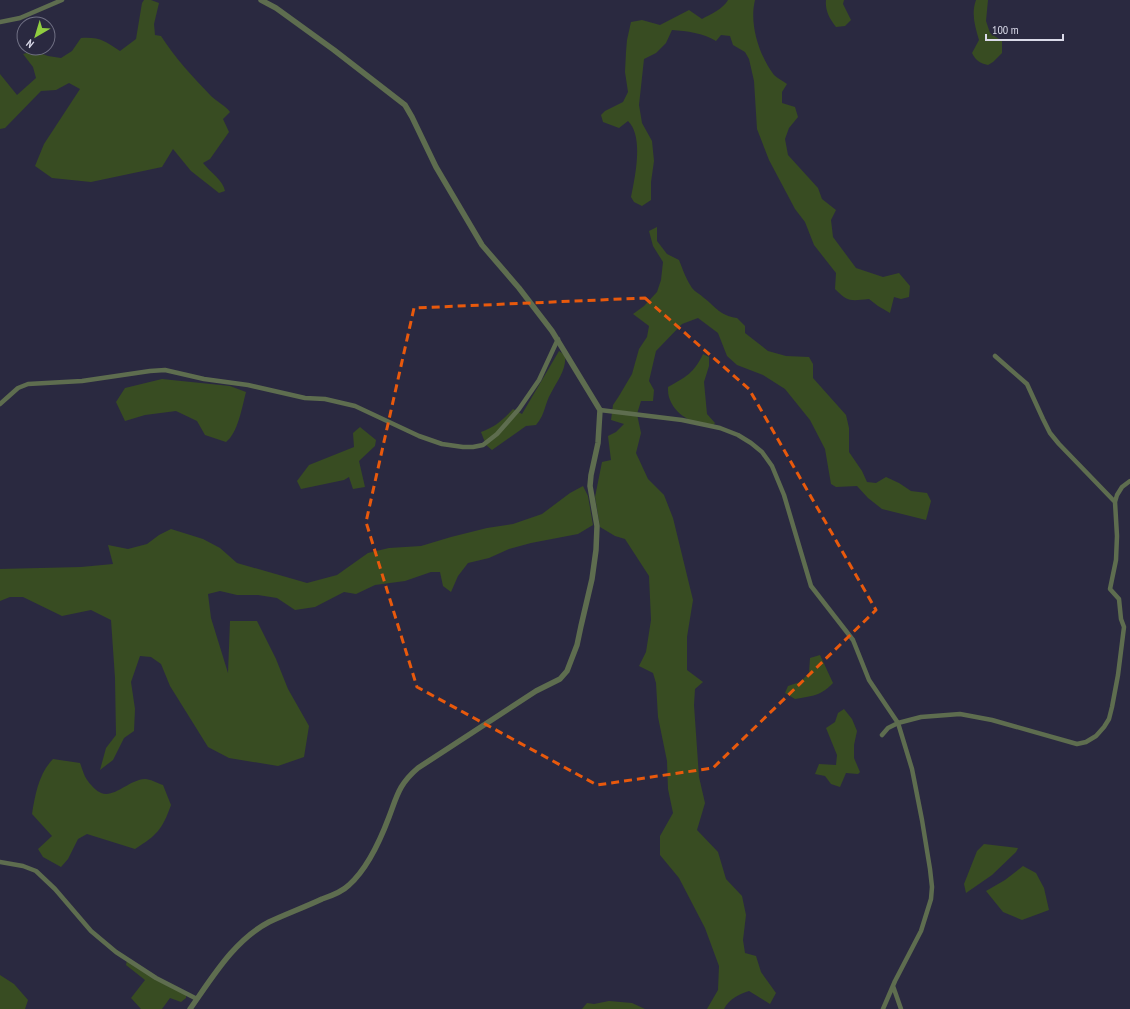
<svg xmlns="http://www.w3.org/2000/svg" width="1130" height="1009" font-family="'PT Sans Narrow',sans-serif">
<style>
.green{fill:#384c22}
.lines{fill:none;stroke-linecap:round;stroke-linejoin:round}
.minor{stroke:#5e6d4f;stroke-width:4.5}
.tertiary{stroke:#5e6d4f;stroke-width:5.5}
.marked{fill:none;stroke:#e8590c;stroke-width:3;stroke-dasharray:8 5;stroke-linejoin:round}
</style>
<rect width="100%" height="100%" fill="#2a2940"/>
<path class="green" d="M144,0H151L159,3L154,24L155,35L161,36C175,58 193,77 211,96C217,102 225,105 230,112L223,119L229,132L210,159L203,163C210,172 223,180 225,191L219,193L191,171L173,149L162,167L91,182L52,178L35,166L44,144L80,89L69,83L56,90L41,91L5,128L0,129V74L17,95L36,78L33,67L23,54L34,51L48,56L61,58L72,51L81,38C101,37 104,41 120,51L136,39L142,3Z
M728,0H755C749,24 759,55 774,75C777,78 783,81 787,84L782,92V103L795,107L798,117L789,128L785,139L788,155L818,188L822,199L836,210L831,220L833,237L856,268L883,277L899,273L910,286L909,297L901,299L894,297L890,313L878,306L869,299C850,301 848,302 835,289L836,273L814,245L805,222L795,209L769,160L757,129L754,81L749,59L745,52L733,45L730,36L721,35L716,41C703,33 687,31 672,30L666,43L656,53L644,59L639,105L642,123L652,141L654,161L651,182V200L642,206L634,202L631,197C635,177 644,136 628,121L619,128L603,122L601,115L605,111L623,102L628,92L625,72L626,52L627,40L631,22L642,20L660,25L689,10L702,19C711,14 723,9 728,0Z
M826,0H844L843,4L851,20L845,26L836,27C829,18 825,10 826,0Z
M976,0H988L986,21L990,33L1002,41V53L993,62L988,65C980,63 976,61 972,53L979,40C975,26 971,14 976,0Z
M657,227V241L667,254L679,260C683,270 686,279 692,288C695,292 700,294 704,298C717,308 719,315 737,318L745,326V333L768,351L786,356L809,357L813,364V378L846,415L849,428V452L862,471L867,482L876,483L886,477L899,483L911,491L927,493L931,501L926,520L882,509L868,498L857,486L836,487L831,484L825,449L810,420L785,389L763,375L737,365L727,356L718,333L698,318L682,324L656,351L649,381L654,390L653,401H641L637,414L641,433L636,453L648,479L664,495L673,518L693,600L687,637V670L703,682L695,689L694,705L699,777L705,803L697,830L718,852L726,879L742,896L746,915L743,940L745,953L756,956L761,972L776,993L770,1004L749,991C739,994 729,999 724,1009H707L718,990L719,966L705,928L679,878L660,855V836L673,813L668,789L667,761L658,717L656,683L653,673L639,666L646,652L651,620L649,576L625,539L615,536L600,527L595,497L602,462L611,460L608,436L616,432L624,424L611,420L613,405L619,396L632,374L639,349L647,337L649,326L633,314L644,306L657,292L661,280L663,262L653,246L649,231Z
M559,351L565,355C567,369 557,381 551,393C544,405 546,413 536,425L526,426L492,450L486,445L481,432C495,427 503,420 513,409L522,414Z
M703,354L709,357V366L704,382L707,414L715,423L712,427C695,424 677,417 670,400C668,396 668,391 668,387C686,377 694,373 703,354Z
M162,379L230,386L246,392C242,407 238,433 226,442L205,435L197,421L176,411L145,415L125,421L116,402L125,388Z
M360,427L376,440L375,446L359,461L365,487L353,489L349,477L344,480L301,489L297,481L309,465L354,447L353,433Z
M583,486L588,496L593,525L578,534L531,543L509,549L489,558L468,563L458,576L451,592L443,586L440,572H431L405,581L375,585L356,594L344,592L315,607L295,610L277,598L258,595H237L220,591L208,594L211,618L228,673L230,621H257L276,659L288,689L309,726L304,757L278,766L229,758L208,747L170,686L161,664L151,657L140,656L131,682L135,709L134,731L124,738L113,760L100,770L106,748L116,735L115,678L111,620L91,610L62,616L23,597H10L0,601V569L81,567L113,564L108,545L128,549L147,544L159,535L171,529L203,539L220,548L237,563L307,583L337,575L368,553L389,548L421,546L451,537L487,528L513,524L542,514L570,493Z
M820,655L833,683C821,696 812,696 795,699L785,693L788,686L800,682L809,673L810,658Z
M844,709L852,719L857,731L854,745V758L860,772L858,774L846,773L840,787L831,784L825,776L815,774L819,764L836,765L837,755L826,728L835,722L838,713Z
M53,759L80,763C85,777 85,779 95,789C111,804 126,780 145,779C150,779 157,783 163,785L171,805C162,830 157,835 135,849L87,834L78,839L68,859L61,867L43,857L38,849L52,836L32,814C35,795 39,773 53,759Z
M984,844L1018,848L1016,852L992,875L966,893L964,884L977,851Z
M1023,866L1036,873L1044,888L1049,910L1022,920L1003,912L986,891L1005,880Z
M127,960L186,995V998L181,1002L170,998L162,1009H141L131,998L145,980L126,965Z
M0,975L14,984L28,1000L25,1009H0Z
M609,1001L632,1003L645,1009H582L587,1003L594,1004Z"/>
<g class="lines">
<path class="minor" d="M0,22L20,18L62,0
M995,356L1027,384L1043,419L1050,433L1059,444L1115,502
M0,404L18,388L28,384L82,381L150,371L165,370L204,379L248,385L305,398L325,399L355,406L419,436L442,444L463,447H473L483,445L497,434L519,409L539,380L558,339
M600,410L682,420L720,428L738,435L751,443L762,452L772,466L784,495L811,586L853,640L869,680L898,723L912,769L922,820L930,869L932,887L931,899L921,931L895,981L883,1009
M882,735L888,728L898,723L921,717L960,714L992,720L1077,744L1086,742L1096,736L1104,727L1109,719L1112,707L1118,675L1124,627L1121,619L1119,599L1110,589L1116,560L1117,536L1115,502L1117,495L1122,487L1130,481
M0,862L23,866L36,871L55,889L91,931L116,952L156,978L197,999
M893,986L901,1009"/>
<path class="tertiary" d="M190,1009C212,978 234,940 269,922C286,914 305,907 322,899C331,896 342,892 349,885C368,868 380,841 389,817C397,796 399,784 418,768L536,691L560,679L567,671L577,645L581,626L592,579L596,550L597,526L590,486L591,475L598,443L600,410L552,331L519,288L482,245L436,167L412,117L405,105L334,50L276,8L261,0"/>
</g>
<path class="marked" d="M645,298L749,389L876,610L713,768L597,785L417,687L366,522L414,308Z"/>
<g transform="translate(36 36) rotate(218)"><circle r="19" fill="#2a2940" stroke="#707084"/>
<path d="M0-3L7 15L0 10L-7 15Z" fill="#90cd40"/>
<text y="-6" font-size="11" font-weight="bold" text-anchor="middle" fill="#dadae9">N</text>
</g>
<path d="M986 34v6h77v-6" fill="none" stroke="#dadae9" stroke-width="2"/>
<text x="992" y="34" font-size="12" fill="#dadae9" stroke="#2a2940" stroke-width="3" paint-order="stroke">100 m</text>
</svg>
